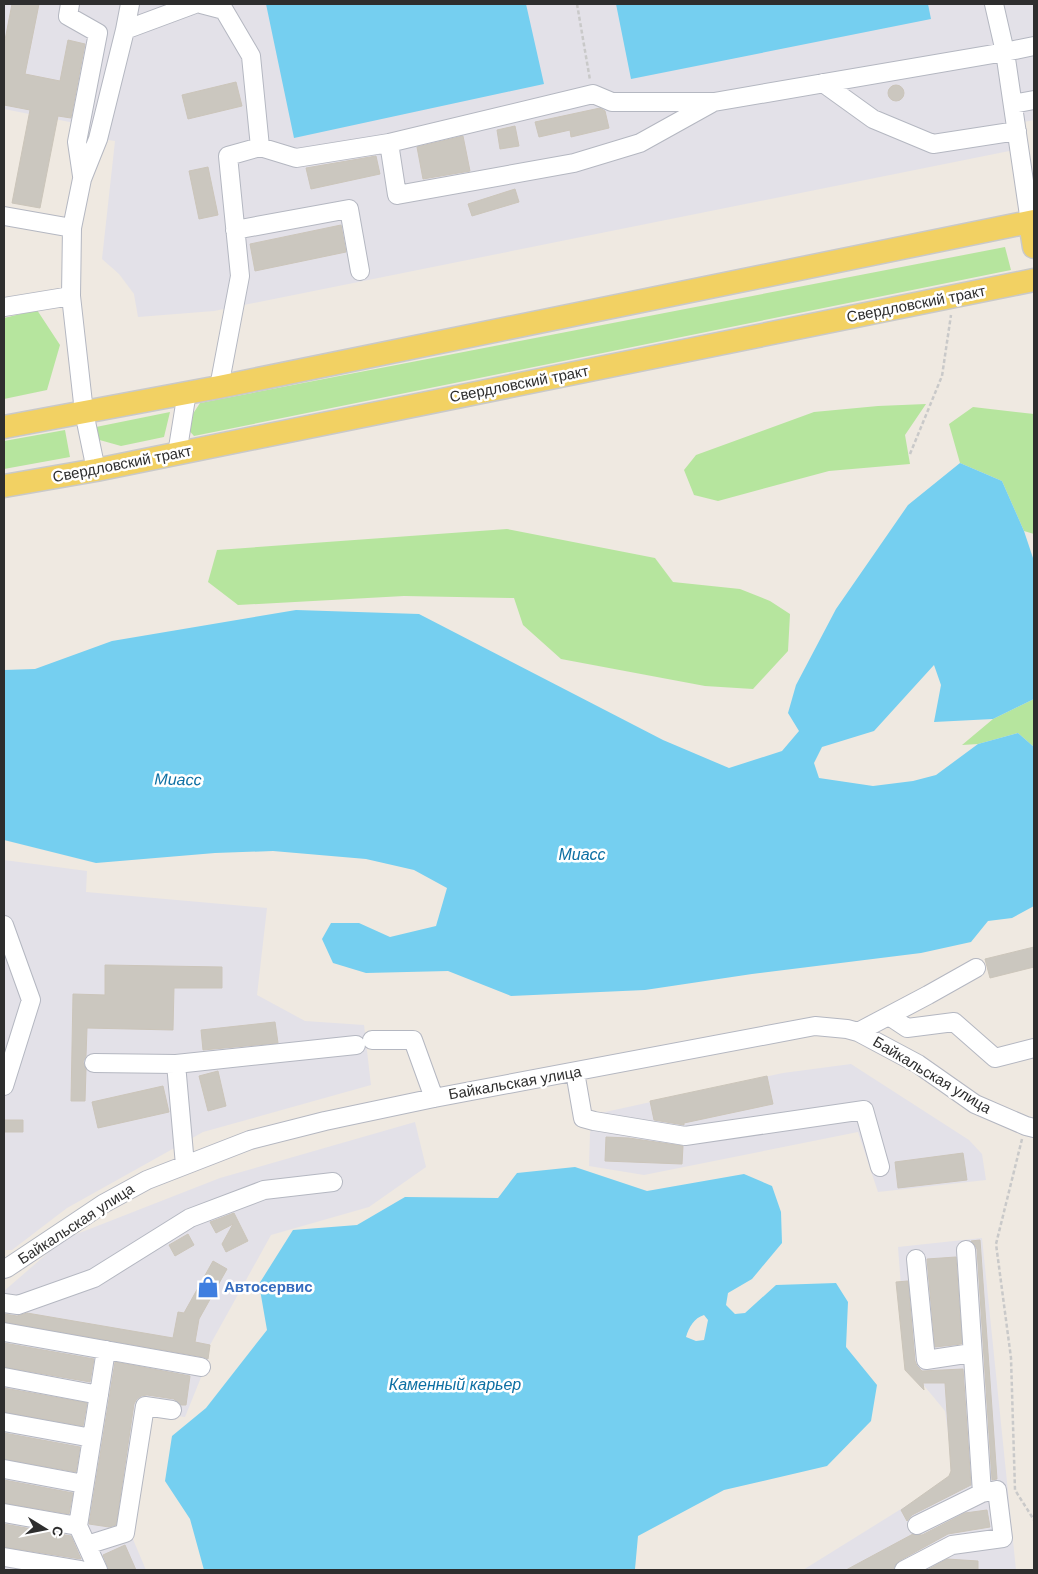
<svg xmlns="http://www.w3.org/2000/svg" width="1038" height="1574" font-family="Arial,sans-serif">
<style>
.industrial{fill:#e3e1e8}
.green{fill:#b6e59e}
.water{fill:#75cff0;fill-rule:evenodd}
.building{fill:#cbc7bf;stroke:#cbc5ba}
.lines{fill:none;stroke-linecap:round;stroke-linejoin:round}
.minor-casing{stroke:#b4b7c1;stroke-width:20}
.major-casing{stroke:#c9c9c9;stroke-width:25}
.path{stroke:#c9c9c9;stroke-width:2.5;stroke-dasharray:4 2.5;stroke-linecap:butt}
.minor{stroke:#fff;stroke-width:18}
.major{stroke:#f2d163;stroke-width:22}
.labels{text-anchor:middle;stroke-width:5;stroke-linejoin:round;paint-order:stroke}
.street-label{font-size:15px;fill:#2e2e2e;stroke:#fff}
.shop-label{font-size:15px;font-weight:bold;fill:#366cbe;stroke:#fff;text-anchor:start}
.water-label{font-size:16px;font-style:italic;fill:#0d6fa3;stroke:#fff}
</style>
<rect width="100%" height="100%" fill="#efe9e1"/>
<path class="industrial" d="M4,4H1034V120L1024,122L1019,149L214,311L138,317L134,294L119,274L102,259L115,141L88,137L90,126L4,109Z
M4,860L87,871L86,892L267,908L257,995L305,1021L364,1025L371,1085L203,1132L67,1208L12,1250H4Z
M851,1064L969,1140L982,1154L986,1180L878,1192L858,1132L644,1175L589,1166L590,1133L596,1114L783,1073Z
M415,1122L426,1167L369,1207L271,1235L210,1345L208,1360L185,1417L152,1413L132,1537L146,1570H4V1291L64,1239L220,1178Z
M982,1238L1016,1570H803L954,1476L945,1411L907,1365L898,1247Z"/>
<path class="green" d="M1005,247L1011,270L194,436L185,426L200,403Z
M37,310L60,345L47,390L4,399V318Z
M926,404L905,435L910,464L829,471L718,501L694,495L684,470L696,455L814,412L878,406Z
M973,407L1034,414V534L1024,531L1002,481L960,463L949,424Z
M170,412L164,437L121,446L96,439V427Z
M65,430L70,457L4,469V441Z
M507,529L655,558L673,582L740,589L770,601L790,614L788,651L753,689L705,686L561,659L523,625L514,598L404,596L238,605L208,582L217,550Z
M1034,699V747L1018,733L978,744L962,745L993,719Z"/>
<path class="water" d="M266,4H526L544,84L294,138Z
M616,4H928L931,19L631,79Z
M960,463L1002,481L1024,531L1034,561V699L993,719L934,722L941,685L934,665L874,731L822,747L814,763L819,778L873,786L913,781L936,775L978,744L1018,733L1034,747V906L1012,918L988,921L971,942L921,953L752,974L645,990L511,996L448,971L366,973L333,963L322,939L331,923H359L390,937L436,926L447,888L414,870L366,859L273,851L215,853L96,863L4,840V670L35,669L112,641L296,610L419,614L663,740L729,768L782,751L799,731L788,713L796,685L836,609L908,505Z
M575,1167L647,1191L744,1174L772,1186L781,1212L782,1243L752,1279L728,1293L726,1305L735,1314L745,1313L776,1285L836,1283L848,1302L846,1347L877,1385L871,1421L827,1466L724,1490L638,1536L635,1569L632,1570H204L190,1519L165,1481L172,1436L206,1408L267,1330L259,1284L293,1230L357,1225L405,1197L498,1198L517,1173ZM704,1315L708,1320L704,1340L696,1341L686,1337C689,1327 694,1318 704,1315Z"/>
<path class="building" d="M12,4H39L25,74L60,81L68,40L85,44L71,118L58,116L40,208L12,203L30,110L4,105V45Z
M236,82L242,106L188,119L182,95Z
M888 93a8 8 0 1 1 16 0a8 8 0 1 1-16 0Z
M600,108L605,111L609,128L571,137L570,130L539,137L535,122Z
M515,126L519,146L500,149L497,130Z
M463,136L470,171L423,179L417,147Z
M376,156L380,174L311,189L306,168Z
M208,167L218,215L199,219L189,171Z
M515,189L519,202L472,216L468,204Z
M341,225L346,252L255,271L250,244Z
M1034,947V967L990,978L985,959Z
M105,965L222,967V988H174L173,1030L87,1028L86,1056L83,1062L86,1069L85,1101H71L73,994L105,995Z
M275,1022L278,1043L203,1050L201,1030Z
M218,1071L226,1106L208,1111L199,1076Z
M767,1076L773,1104L684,1123V1125L654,1120L650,1101Z
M163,1086L169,1112L98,1128L92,1102Z
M4,1120H23V1132H4Z
M606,1137L629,1138L683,1146L682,1164L605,1161Z
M963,1153L967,1180L898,1188L895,1162Z
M234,1213L248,1241L226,1252L222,1244L233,1224L216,1233L210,1222Z
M188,1234L194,1245L175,1256L169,1245Z
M980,1240L997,1479L992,1480L977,1249L975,1245L971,1241Z
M956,1257L962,1344L935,1347L927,1259Z
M213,1261L227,1269L199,1319L195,1342L210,1345L208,1359L203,1357L4,1322V1314L17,1316L27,1313L173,1338L178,1312L184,1313Z
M908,1281L915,1361L917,1366L922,1371L963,1369L971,1485L912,1515L907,1521L901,1510L949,1476L951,1471L945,1383H923L924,1390L905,1370L896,1282Z
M4,1343L94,1359L90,1382L4,1367Z
M115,1362L190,1376L186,1405H181L174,1399L147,1395L141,1396L136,1400L134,1404L116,1525L109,1527L89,1524Z
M4,1388L87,1403L83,1426L4,1412Z
M4,1433L80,1447L76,1472L4,1459Z
M4,1480L73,1493L69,1514L4,1503Z
M987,1510L990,1527L948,1534L899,1561L895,1565L893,1570H846L913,1534L922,1535L965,1513Z
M4,1524L71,1536L81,1559L4,1547Z
M125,1545L136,1570H109L103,1555Z
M947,1559L978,1561V1570H927Z"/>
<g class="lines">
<g class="minor-casing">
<path id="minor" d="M70,4L68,16L98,33L77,142L82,176
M201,4L224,10L251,56L260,147
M994,4L1005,52L1030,222
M125,30L195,4
M823,83L873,119L933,144L1017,131
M1013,104L1034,100
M389,143L397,195L574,163L640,143L712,103
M4,216L72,228
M235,230L349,209L360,271
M4,307L71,296
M219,387L240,276L228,156L260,147L296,158L389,143L593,94L612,102H714L1005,52L1034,46
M177,454L187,392
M96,470L84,412L71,296L72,228L82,179L98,139L125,30L130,4
M4,925L31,1000L4,1086
M889,1016L907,1028L954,1022L995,1058L1034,1048
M858,1032L928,995L976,968
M372,1040H413L434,1098
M94,1063L176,1064L356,1045
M176,1064L185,1165
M575,1072L583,1118L594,1121L685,1136L864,1110L880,1167
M916,1259L926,1360L972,1353
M4,1269L7,1268L103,1204L147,1180L250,1140L325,1121L434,1098L815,1026L847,1029L858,1032L918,1064L975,1104L1026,1126L1034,1128
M4,1303L18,1305L94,1278L190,1218L264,1190L333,1182
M4,1332L201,1367
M4,1377L99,1395
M4,1422L92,1438
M4,1469L84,1484
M4,1513L78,1526
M917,1525L982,1493
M87,1545L125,1533L145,1406L172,1410
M4,1557L81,1570
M98,1570L78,1526L106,1350
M904,1570L952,1545L1003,1538L997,1490L982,1493L966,1250"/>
</g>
<g class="major-casing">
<path id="major" d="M1030,222L1034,247
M4,427L219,387L1034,221
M4,486L96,470L1034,280"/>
</g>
<path class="path" d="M577,4L590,80
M910,454L942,376L951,315
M1022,1139L996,1244L1011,1358L1015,1490L1034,1520"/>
<use href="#minor" class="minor"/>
<use href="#major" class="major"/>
</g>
<defs>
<g id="shop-bare" transform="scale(1.725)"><path d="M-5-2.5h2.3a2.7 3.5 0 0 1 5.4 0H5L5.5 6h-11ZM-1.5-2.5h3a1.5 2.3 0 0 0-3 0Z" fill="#3f7fe0" stroke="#fff" stroke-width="2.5" paint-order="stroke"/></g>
</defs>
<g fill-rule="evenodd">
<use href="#shop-bare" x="208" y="1287"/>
</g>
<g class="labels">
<g class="street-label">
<text transform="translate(916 304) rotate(-11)" y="5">Свердловский тракт</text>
<text transform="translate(519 384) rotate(-11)" y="5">Свердловский тракт</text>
<text transform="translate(122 464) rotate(-11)" y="5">Свердловский тракт</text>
<text transform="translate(932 1075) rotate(31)" y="5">Байкальская улица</text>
<text transform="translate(515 1083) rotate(-10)" y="5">Байкальская улица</text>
<text transform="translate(76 1224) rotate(-33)" y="5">Байкальская улица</text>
</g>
<g class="shop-label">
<text x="224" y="1292">Автосервис</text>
</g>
<g class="water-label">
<text transform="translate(178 779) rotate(1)" y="6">Миасс</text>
<text x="582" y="860">Миасс</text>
<text x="455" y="1390">Каменный карьер</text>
</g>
</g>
<rect width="1038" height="1574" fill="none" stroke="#2e2e2e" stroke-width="10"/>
<g transform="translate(45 1529) rotate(100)" stroke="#ffffff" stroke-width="4" paint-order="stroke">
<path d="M0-4L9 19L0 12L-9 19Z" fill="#2e2e2e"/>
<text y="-8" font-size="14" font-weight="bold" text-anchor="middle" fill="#2e2e2e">С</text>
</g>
</svg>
